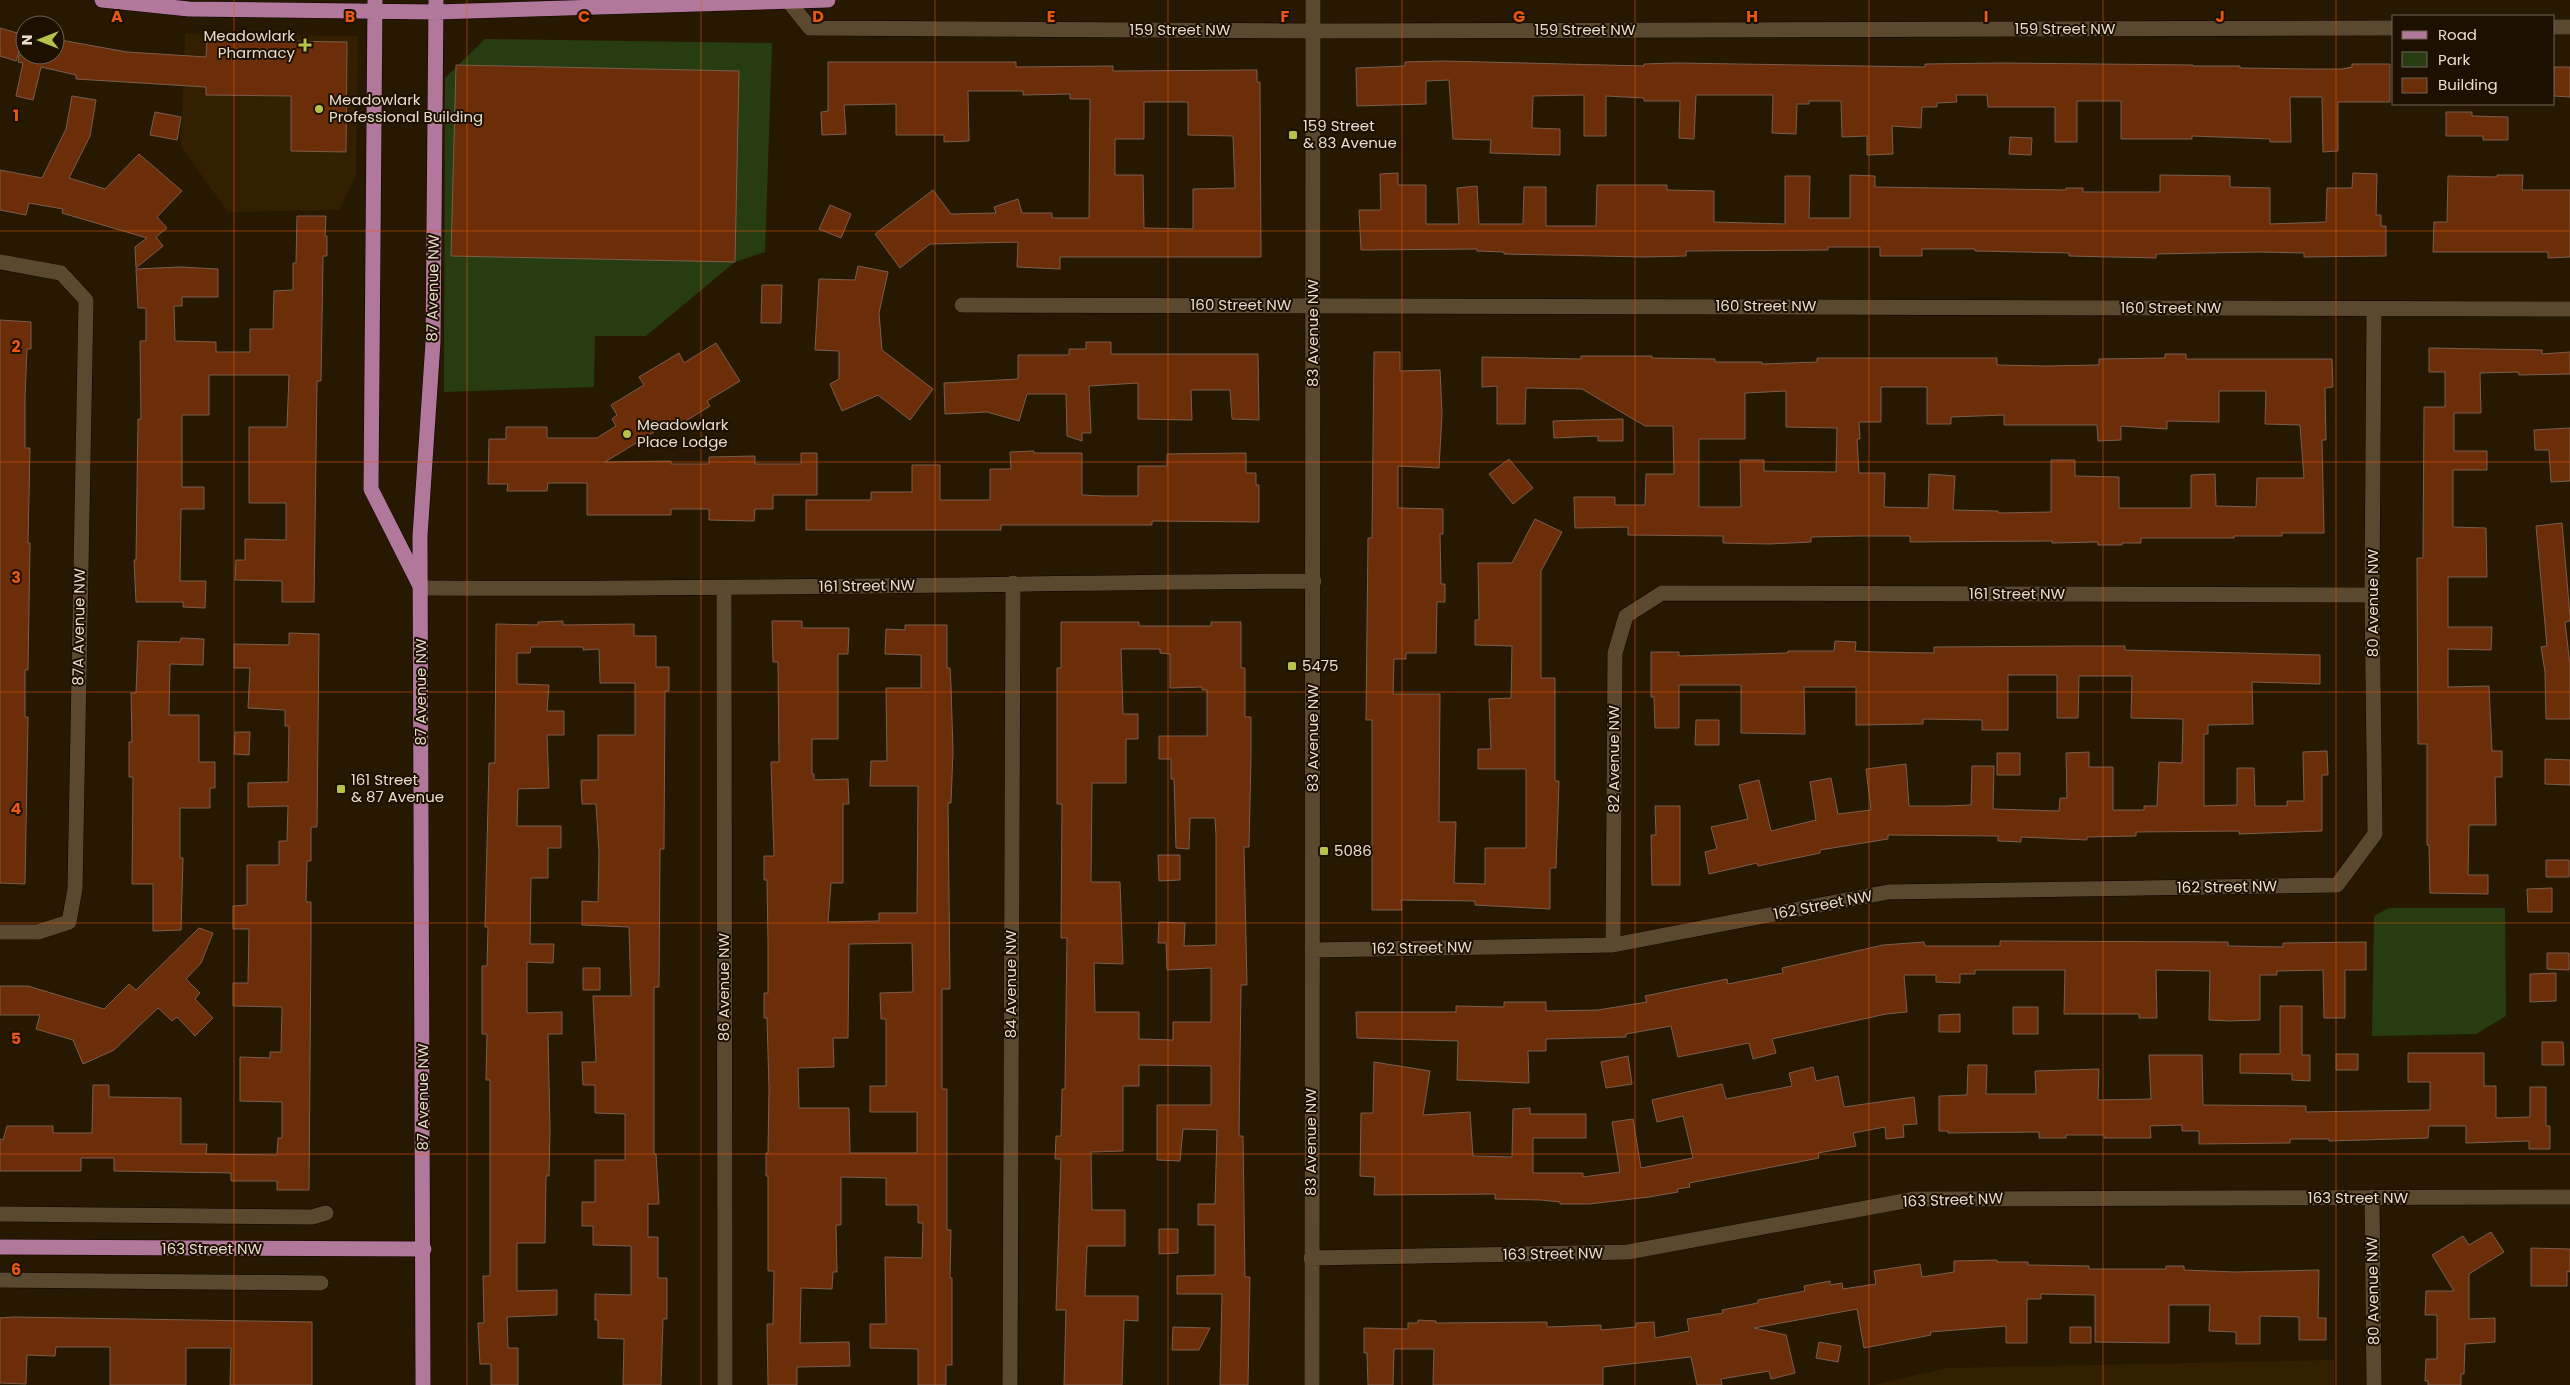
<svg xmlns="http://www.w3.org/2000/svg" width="2570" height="1385" font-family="Poppins,sans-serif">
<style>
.built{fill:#322000}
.green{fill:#273d11}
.building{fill:#6c2e08;stroke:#7b5d4e;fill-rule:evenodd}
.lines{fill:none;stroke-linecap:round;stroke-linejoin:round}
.minor-casing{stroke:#100400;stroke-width:16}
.major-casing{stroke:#100400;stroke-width:16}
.minor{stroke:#5a492f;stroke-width:15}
.major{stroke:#b1789b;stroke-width:15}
.grid{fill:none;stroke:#e8590c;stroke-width:1;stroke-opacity:0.55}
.poi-dot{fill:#b6c249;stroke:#1e1000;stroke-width:2}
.labels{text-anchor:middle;stroke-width:4;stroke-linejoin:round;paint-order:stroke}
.street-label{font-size:15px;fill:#e7ddcf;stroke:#1e1000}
.poi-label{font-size:15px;fill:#e7ddcf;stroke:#1e1000;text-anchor:start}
.grid-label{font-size:16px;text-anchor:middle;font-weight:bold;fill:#e8590c;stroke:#1e1000;stroke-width:4;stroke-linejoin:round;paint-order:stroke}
</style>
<rect width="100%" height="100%" fill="#271901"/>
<path class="built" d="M185,34L358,36L356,175L339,210L228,212L181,147Z
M2334,1360V1385H1873L1947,1368Z"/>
<path class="green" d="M485,39L772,43L765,252L735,262L646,336H595L594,387L444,392L445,78Z
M2389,908H2505L2506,1016L2476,1034L2372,1036L2374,916Z"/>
<path class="building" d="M0,28L24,35L16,61L0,56Z
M55,39L127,52L206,57L207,40L347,42L346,152L291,151V96L206,95V87L76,79V75L41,67L33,100L16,96L23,63L18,62L19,55H55Z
M1444,61L1644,66V64L1675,63L1925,67V64L2003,63L2193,65V66H2240V68L2311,69H2342L2352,67V64H2390V102H2338V151L2323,152L2322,97H2290L2291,142H2270V139L2192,136V139H2121V101H2077V142H2055V107H1988L1987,95H1956L1957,102L1937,103V107H1922L1921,128L1892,126L1893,154L1867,155V136L1842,137L1841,101H1809V104H1797L1796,134L1772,133L1773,95H1696L1694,139L1679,138L1680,101H1644V98L1606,96V136H1584V95L1533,96L1532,128L1560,129V155L1490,153L1491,140L1453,139L1449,80L1426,81V104L1357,106L1356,68L1405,66V62Z
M828,62H1016V67L1113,66V71L1257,70V82H1260L1261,257H1060V269L1017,267L1018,242L930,244L900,268L875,234L933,190L951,214L996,213L994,207L1018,199L1022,213H1052V218H1089L1090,99H1070V94L1023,95V91H968L969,141L944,142V135H896V104L844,105L846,134L822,135L821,112L828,111ZM1144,102H1188V135L1233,136L1235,188L1193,189V229L1144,228L1143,175H1115V139H1144Z
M456,65L739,71L735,262L451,256Z
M2554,67H2570V97L2554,96Z
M72,96L96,100L90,136L69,178L105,189L139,154L182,191L157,217L167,228L156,237L163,246L136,268L135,247L147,238L62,213L63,209L29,203L26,215L0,210V170L42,178L66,129Z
M155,112L181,117L177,140L150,135Z
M2446,112H2472V116L2508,117V140H2483V136H2446Z
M2010,137L2032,138L2031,155L2009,154Z
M1398,173V185H1426V224H1459L1457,188L1477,186L1479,224H1523L1524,187H1546V226H1596L1597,185H1667V190L1714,191V222L1785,224V176H1810L1809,218H1850V175L1875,176V187L2066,190V188H2083V192H2160V175L2230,176V187L2270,188V224L2326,222L2327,188H2352L2353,173L2377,174L2376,215H2381V226H2386V256L2304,257V253L2259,252L2156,254V258L2069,256V253L1975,251V249H1922V256H1880V247H1828V250L1686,251V256L1645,257L1504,254V252L1477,251V249L1361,250L1359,210H1381L1380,174Z
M2497,175H2523L2522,190H2570V257L2548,258V252H2433L2434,222H2447L2448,176L2497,177Z
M830,205L851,214L841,238L819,229Z
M297,216H326L325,236H327V256H323L321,381H317L314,602H282V581L235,580L236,560H245V539L286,540V503H249V427H287L289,375H209V415H182V487H204V509H181L180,581H206L205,608L183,607V602H136L134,560H136L138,419H141L140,341H146V308H138L136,269L180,267L218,269V297H182V306H174L175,341L216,342V352H250V329H273L274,291L293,290V263H296Z
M858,266L888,272L879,313L882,350L933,389L910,420L878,395L842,411L830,384L839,379V351L815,350L819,279L855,280Z
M762,285H782L781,323H761Z
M0,320L31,322V349H27L25,397V448H30L28,543H30L28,670H25V717H28L25,884L0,883Z
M1086,342H1111V354H1258L1259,420L1232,419L1230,390H1191L1192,420L1138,419V383L1089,386L1091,433H1082V441L1067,436L1066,394H1027L1019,421L987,412L945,414L944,383L1018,379V355H1069V349H1086Z
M716,343L740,381L707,401L710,406L671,430L667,424L605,462L671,461V464H709V457L755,456V464H801V453H817V495H773V509H755L754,521L709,520V509H671V515H587V483H548L547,491H507L508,484H488L489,439H506V427H547V438H597L616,426L612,419L617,415L611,405L644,385L639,377L679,353L684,363Z
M2429,348L2542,350V354L2570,352V374L2519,375L2518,372L2480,373L2481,413H2454V451H2487V470H2453V527L2486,528L2487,577H2448V627H2492L2491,650L2448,649V687L2489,686L2492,751H2502V777H2495L2496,825H2469L2468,875H2488V894L2430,893L2429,845H2427V744H2418L2417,558H2423L2424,407H2445V372H2429Z
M1374,352H1400V371L1440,370L1442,414L1439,468L1398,466V508L1443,509V534H1440L1441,584H1445V602H1437L1436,653H1406V659H1394L1393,694H1440L1439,822H1456L1454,883L1485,884V848H1526V769H1478V749H1491L1489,699L1511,698L1512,646L1475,645V620H1479L1478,563H1512L1535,519L1562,532L1541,571V678H1555V781H1559L1556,868H1550V909L1475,905V901L1401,900L1402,910H1372V720H1366L1368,538H1372Z
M2165,354H2186V359H2332L2333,387L2325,388L2326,440H2322L2324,533H2282V536H2234V538H2141V543H2122V545H2098V542L2052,543V541L1910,542V536H1858L1811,537V542L1769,544L1723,543V536L1628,535V527L1575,528L1574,497H1615V505H1645L1646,474H1674L1673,426H1645L1582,389L1526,388L1525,424H1497V386L1482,387V357L1581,359V356H1652V358L1715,359V362H1762V364L1817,362V358H1997V365L2045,366L2099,365V359L2165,358ZM1881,387H1927V424H1951V417L2004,415V425H2097L2098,441L2121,440V426L2167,429V421L2219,422V391H2266L2265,424L2300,425L2304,478H2257L2256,507L2216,506L2215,474L2191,475V508H2119V477L2075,476V460H2051V512L1998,513V511L1953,510L1955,476L1929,474L1928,508L1884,507L1885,473H1859L1857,439H1860L1859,422H1881ZM1786,391V427L1837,428L1836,472L1764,471V460H1740L1741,507H1699V439H1745V393Z
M1623,419V441H1598V436L1554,438L1553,421Z
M2570,428V481L2551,482L2549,450H2535L2534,430Z
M1034,451V453H1082V495L1103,496H1138V466H1167V454L1246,453V473H1256V485H1259V522L1152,521V525H1001V530H806V500H871V492H912V465H940V500H990V469H1011L1010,452Z
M1509,459L1533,488L1513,504L1489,474Z
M2562,523L2570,616V621L2565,622L2570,665V719H2546L2545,672L2541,647L2547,646L2536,526Z
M563,621V625L634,624V636H656V667H669V691H665L664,849H660L659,987H654V1154H656L659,1204H648V1237H658V1278H667V1319H663L661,1385H623L624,1339L598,1338V1320H595V1294L631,1295V1246L593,1245V1226H582V1202H595V1160H625V1114L595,1113V1085H583L582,1062H596L593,996H631L629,927L582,925V901L598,902L599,853L596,804H582L581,780H598V735H635V683H600L599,649L583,650V647H531L530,653H517V684L549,685L547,711H564V735H547L549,788L518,789L517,826H561V848H548V878H531L530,944H554L553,963L527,962V1013L562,1012V1034H548L550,1129L549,1176H546L545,1243H517V1291L557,1290V1315L507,1317L508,1348H518V1385H491V1364H480L478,1323H484L483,1276H490V1080H486L487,1034H482V966H487L488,927H485L489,763H495L496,624L538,625V622Z
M772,621H802V628H849L848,654H838V739H812V774H814V780L848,779L849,804H843V883H831L828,922L879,921V913H917L918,786H870L871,761H887L886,688H921V655L885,654L886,629L905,630V625H947V668H950L951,686L953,752L951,803H948L950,989H942V1089H947V1230H951L950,1278H952V1365H946V1385H918V1349L870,1348V1324H886L885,1257L922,1258L923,1223H918V1205H886V1178L841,1177V1225H836L837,1272H833L832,1289L801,1288L800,1343L849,1342L850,1366L797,1367V1385H768L767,1324H773L774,1271H768V1176H766V1153H768L769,1088L767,1018H764V993H768V941L767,880H764V856H774L771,762H779L778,662H773ZM912,943L913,992L880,993L881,1019H886V1086H870V1112H917V1153H850L849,1108H799L798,1068L834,1067L833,1038H848L849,944Z
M1061,622H1139V626H1211V622H1241V668H1245V717H1251V756L1249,847H1244L1247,985H1241L1239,1136H1243L1245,1277H1250L1248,1385H1220L1222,1294H1177V1276L1215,1275V1225H1198V1204H1215L1217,1130L1183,1129L1180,1161L1157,1160V1105H1211V1066L1139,1065V1086H1123V1151L1091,1152L1092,1210H1125V1246H1087L1085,1296H1138V1321L1124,1320L1122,1385H1064L1066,1310H1056L1061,1159H1055L1056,1136H1061L1062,1089H1065L1067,938H1061L1062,804H1057V668H1061ZM1121,649H1160V653L1170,654V688L1202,687V690H1207V736H1159V759H1171V779H1174L1176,848L1189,849L1190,818H1215L1216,835V945L1184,946L1185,923L1159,922L1158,943H1166L1167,970L1211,968V1022H1173V1040L1139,1039V1012H1095L1094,963L1123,964L1120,882H1091L1092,783H1126V739H1138V714H1123Z
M289,633L319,634L317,827H311V861H307L306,902H311V936L309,1190H277V1181H231V1173L114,1171V1158H81V1171H0V1139L3,1140L7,1126H53V1133H92L93,1085H109V1097L181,1098V1144H207L206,1154L277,1155L278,1138H282V1102L240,1101V1057L270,1058V1052H281L282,1007L233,1006V983H248L249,929H233V906L247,905V865H279V841H287L288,806L248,807V783L288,782L289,726H285V710L248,708L250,668H234V644L289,645Z
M181,638L204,639L203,665L170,664L169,715H199V762H215V788H210V808H180V858H183L181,930L153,931V884H132L133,777H129V742H132L131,693H136L138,641L180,642Z
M1835,641L1856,642L1855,651L1876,652L1934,653V647L2084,646H2125V650L2320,655V684L2252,682L2253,724L2208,725V734H2204V806L2237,805V768H2254L2255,806H2287V801H2304L2303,752L2327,751L2328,775H2322V831L2239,834V831L2136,832V836L2087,837V840L2021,837V842L1998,841V836L1888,835V839L1820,850V853L1758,866L1757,863L1709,874L1705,852L1717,849L1711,827L1748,819L1739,785L1759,780L1771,831L1816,820L1810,782L1831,778L1838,814L1871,810L1866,769L1906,764L1909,806H1946L1971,805L1972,766H1994L1993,809L2059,811L2060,798H2067L2066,753L2089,752V767H2113V810H2144V806H2157L2159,762L2182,763L2183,719L2131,718L2132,676H2079L2078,718H2057V675H2008V730H1982V720L1923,719V724L1856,725V687H1804L1805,734L1741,733V685H1679V728H1655L1654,697H1651V652H1679V656L1788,653V651H1834Z
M1696,720H1719V745H1695Z
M235,732H250L249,755L234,754Z
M1997,753H2020V775H1997Z
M2545,759L2570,760V785L2545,784Z
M1655,806H1680V885H1652L1651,835H1656Z
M1158,855H1180V880L1159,881Z
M2546,860H2569V877H2546Z
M2552,888V912H2528L2527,889Z
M199,928L213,933L201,963L186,979L200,993L195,999L213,1018L195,1036L177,1017L172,1021L158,1008L114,1050L83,1064L73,1040L36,1029L40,1015H0V986H28L104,1009L129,984L136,990Z
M2000,941L2228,942V946L2283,947V943L2366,942V970H2345V1018H2324L2323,970L2277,971V975H2260V1020L2230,1021L2209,1020L2210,971L2156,970L2157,1018H2139V1014H2064L2065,970H1975V974H1960V983L1936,982V975H1904L1907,1012L1886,1014L1772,1039L1776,1053L1753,1059L1749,1043L1678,1057L1671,1026L1626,1034V1037L1546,1039V1051H1528L1529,1083L1457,1080L1458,1041L1357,1038L1356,1012H1456V1006L1504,1007V1002H1546V1011L1598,1010L1647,1002L1645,996L1727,979L1728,984L1783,973L1782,968L1883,945L1924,942L1925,946H2000Z
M2547,953H2569V970L2547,969Z
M583,968H600V990H583Z
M2556,973V1001L2530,1002V974Z
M2280,1006H2302V1055H2310V1081L2292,1080V1074L2240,1073V1054H2280Z
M2013,1007H2038V1034H2013Z
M1960,1014V1032H1939V1015Z
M2542,1042H2563L2564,1065H2542Z
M2408,1053H2484V1086H2496V1118L2530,1117V1087H2546V1126H2550V1149H2529V1141L2466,1143V1126H2429L2428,1138L2329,1141V1139H2290V1143L2199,1144V1131H2182V1125L2150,1126L2151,1138H2104V1135H2066V1138H2039V1132L1948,1133V1131H1939V1096L1967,1095L1968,1065H1987L1986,1094H2036L2035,1071L2099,1069L2098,1100L2151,1099L2149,1055H2202L2203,1105L2306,1106V1112L2430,1110V1082H2408Z
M2336,1054H2358V1070H2336Z
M1628,1056L1632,1084L1606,1088L1601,1062Z
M1374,1062L1430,1071L1423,1115L1470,1112L1473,1156L1512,1157L1513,1109L1530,1108V1114H1586V1138H1533V1173H1583V1177L1620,1172L1612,1122L1633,1119L1641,1168L1693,1158L1683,1116L1657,1122L1652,1100L1722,1084L1726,1099L1792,1086L1789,1073L1813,1067L1816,1081L1838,1076L1844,1107L1914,1097L1917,1124L1903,1125L1904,1137L1886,1139L1885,1127L1853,1133L1856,1146L1818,1153L1819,1158L1689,1183L1690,1187L1677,1189L1678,1192L1649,1197L1589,1204H1560V1202L1541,1200L1495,1199V1194L1374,1195L1375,1177L1360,1176L1361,1113H1373Z
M1159,1229H1178V1253L1159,1254Z
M2491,1232L2504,1252L2469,1274V1319L2495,1318V1342L2465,1344L2464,1374H2461V1385H2428V1381H2425L2426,1359H2437V1315H2425L2426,1291H2454L2432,1255L2463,1236L2469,1245Z
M2531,1248L2570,1249V1272L2567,1271V1286H2531Z
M1997,1260V1262H2028V1265L2089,1266V1269H2166V1266H2184V1270L2235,1272L2319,1270L2318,1318H2326V1340H2299V1317L2260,1316V1344H2236V1332L2209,1331L2210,1305H2169V1343L2095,1342V1295L2041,1294V1299H2027V1343H2006V1326L1930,1332L1931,1335L1864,1348L1857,1309L1754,1328L1786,1335L1795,1373L1771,1379L1769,1371L1721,1379L1722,1385H1697L1691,1357L1603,1367V1385H1433L1434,1349H1394L1393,1385H1368L1367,1353H1364V1328L1408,1329V1323H1418V1320L1436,1321V1323L1547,1322V1327L1601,1325V1330L1636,1327V1323L1654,1322L1655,1338L1689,1331L1687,1319L1723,1313L1722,1310L1758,1303V1300L1805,1291L1804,1286L1830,1281V1285L1842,1283L1843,1289L1876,1284L1874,1271L1920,1264L1922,1277L1954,1272V1261Z
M14,1317L312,1322V1385H230L231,1348H186V1385H110V1347H56L55,1356L27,1355L26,1384L0,1383V1318Z
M1173,1327L1210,1328L1199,1350H1172Z
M2070,1327H2091V1343H2070Z
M1819,1342L1841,1346L1838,1362L1816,1358Z"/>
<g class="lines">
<g class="minor-casing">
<path id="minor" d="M789,2L810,28L1312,31L2394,28
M2554,27H2570
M0,262L61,273L86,300L75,889L69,922L38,932H0
M962,305L2570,309
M420,588C718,590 1016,583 1314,581
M724,589L725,1385
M1613,945L1615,653L1626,616L1662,593L2372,595
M1312,950L1613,945L1888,892L2337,885L2375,834L2372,595L2374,309
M2372,1197L2374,1385
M0,1214L312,1217L326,1213
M1311,1258L1628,1252L1915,1199L2570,1197
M0,1280L321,1283
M1010,1385L1013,583
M1312,1385L1313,0"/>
</g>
<g class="major-casing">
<path id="major" d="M102,0L189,9L436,12L828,0
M375,0L371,489L419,584
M0,1247L424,1249
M423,1385L420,536L433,342L436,0"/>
</g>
<use href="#minor" class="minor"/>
<use href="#major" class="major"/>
</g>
<path class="grid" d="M234,0V1385M467,0V1385M701,0V1385M935,0V1385M1168,0V1385M1402,0V1385M1635,0V1385M1869,0V1385M2103,0V1385M2336,0V1385M0,231H2570M0,462H2570M0,692H2570M0,923H2570M0,1154H2570"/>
<g class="poi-dot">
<path d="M302.5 37.5h5v5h5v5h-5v5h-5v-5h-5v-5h5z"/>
<circle cx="319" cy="109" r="5"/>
<rect x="1288" y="130" width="10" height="10" rx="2.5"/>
<circle cx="627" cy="434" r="5"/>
<rect x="1287" y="661" width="10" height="10" rx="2.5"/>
<rect x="336" y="784" width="10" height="10" rx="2.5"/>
<rect x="1319" y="846" width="10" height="10" rx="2.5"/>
</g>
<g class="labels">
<g class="street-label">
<text x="2065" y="34">159 Street NW</text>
<text x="1180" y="35">159 Street NW</text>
<text x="1585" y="35">159 Street NW</text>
<text transform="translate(433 288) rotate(-89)" y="5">87 Avenue NW</text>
<text x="1241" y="310">160 Street NW</text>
<text x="1766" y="311">160 Street NW</text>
<text x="2171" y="313">160 Street NW</text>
<text transform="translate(1313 333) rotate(-90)" y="5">83 Avenue NW</text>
<text transform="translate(867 586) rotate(-1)" y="5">161 Street NW</text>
<text x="2017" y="599">161 Street NW</text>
<text transform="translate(2373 603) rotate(-90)" y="5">80 Avenue NW</text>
<text transform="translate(79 627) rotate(-89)" y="5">87A Avenue NW</text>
<text transform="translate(421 692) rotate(-90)" y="5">87 Avenue NW</text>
<text transform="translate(1313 738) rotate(-90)" y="5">83 Avenue NW</text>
<text transform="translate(1614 759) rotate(-90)" y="5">82 Avenue NW</text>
<text transform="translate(2227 887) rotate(-1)" y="5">162 Street NW</text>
<text transform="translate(1823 905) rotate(-11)" y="5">162 Street NW</text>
<text transform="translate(1422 948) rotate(-1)" y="5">162 Street NW</text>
<text transform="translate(1011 984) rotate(-90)" y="5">84 Avenue NW</text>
<text transform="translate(724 987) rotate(-90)" y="5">86 Avenue NW</text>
<text transform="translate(423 1097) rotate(-90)" y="5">87 Avenue NW</text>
<text transform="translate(1311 1142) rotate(-90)" y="5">83 Avenue NW</text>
<text x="2358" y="1203">163 Street NW</text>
<text transform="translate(1953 1200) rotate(-2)" y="5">163 Street NW</text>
<text x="212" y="1254">163 Street NW</text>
<text transform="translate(1553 1254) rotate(-1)" y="5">163 Street NW</text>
<text transform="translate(2373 1291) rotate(-91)" y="5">80 Avenue NW</text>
</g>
<g class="poi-label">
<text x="295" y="41" text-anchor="end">Meadowlark<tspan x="295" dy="17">Pharmacy</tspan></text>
<text x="329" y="105">Meadowlark<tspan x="329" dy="17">Professional Building</tspan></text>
<text x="1303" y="131">159 Street<tspan x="1303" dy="17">&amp; 83 Avenue</tspan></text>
<text x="637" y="430">Meadowlark<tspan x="637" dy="17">Place Lodge</tspan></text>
<text x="1302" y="671">5475</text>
<text x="351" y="785">161 Street<tspan x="351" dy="17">&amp; 87 Avenue</tspan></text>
<text x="1334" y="856">5086</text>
</g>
</g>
<g class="grid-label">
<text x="117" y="22">A</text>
<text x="350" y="22">B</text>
<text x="584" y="22">C</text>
<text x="818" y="22">D</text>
<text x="1051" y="22">E</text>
<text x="1285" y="22">F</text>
<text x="1519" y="22">G</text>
<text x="1752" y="22">H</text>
<text x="1986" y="22">I</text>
<text x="2220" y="22">J</text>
<text x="16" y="121">1</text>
<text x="16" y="352">2</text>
<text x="16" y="583">3</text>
<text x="16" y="814">4</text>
<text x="16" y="1044">5</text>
<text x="16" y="1275">6</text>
</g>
<rect x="2392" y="15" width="162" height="90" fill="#1e1000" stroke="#6e6253"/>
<rect x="2402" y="31" width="25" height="8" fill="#b1789b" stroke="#6e6253"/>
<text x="2438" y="40" font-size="15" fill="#e7ddcf">Road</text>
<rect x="2402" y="52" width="25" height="15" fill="#273d11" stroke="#6e6253"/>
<text x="2438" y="65" font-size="15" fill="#e7ddcf">Park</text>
<rect x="2402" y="78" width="25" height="15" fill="#6c2e08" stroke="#6e6253"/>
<text x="2438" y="90" font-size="15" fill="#e7ddcf">Building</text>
<g transform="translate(40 40) rotate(270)"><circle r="24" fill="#1e1000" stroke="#6e6253"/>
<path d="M0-4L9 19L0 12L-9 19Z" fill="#b6c249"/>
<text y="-8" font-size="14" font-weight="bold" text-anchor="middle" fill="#e7ddcf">N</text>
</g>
</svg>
